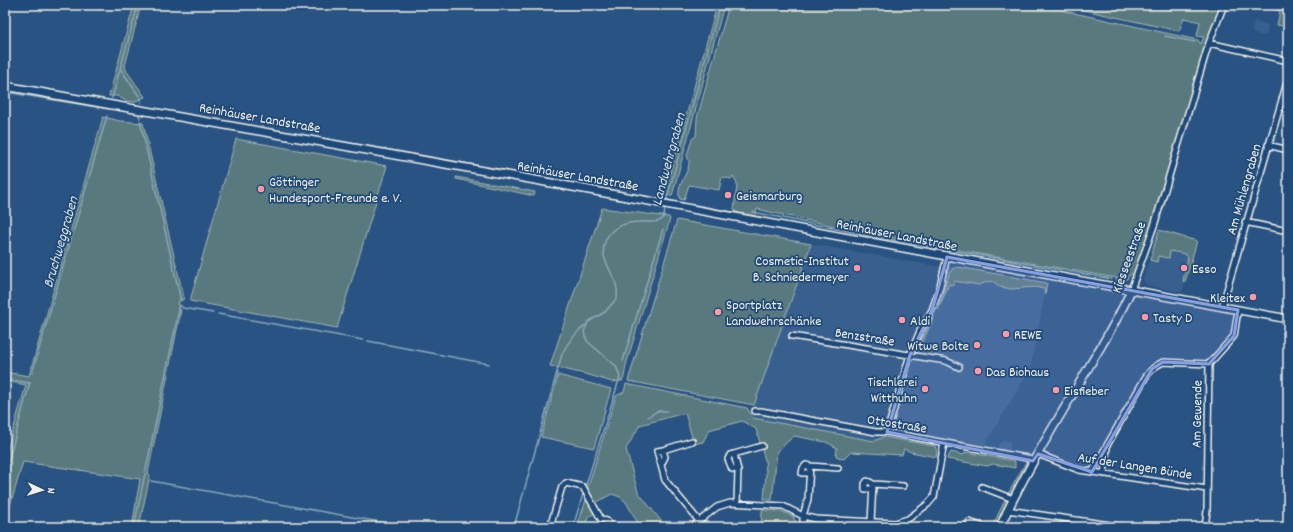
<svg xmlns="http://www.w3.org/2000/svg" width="1293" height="532" font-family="Dekko,sans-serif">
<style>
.built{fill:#39618f}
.green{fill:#597a7e;stroke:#a6b6b3}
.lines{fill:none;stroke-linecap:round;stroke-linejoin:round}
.stream{stroke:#89a9ba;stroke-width:1.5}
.street-casing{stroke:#f4f1e8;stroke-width:8}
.secondary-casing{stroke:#f4f1e8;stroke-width:10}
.street{stroke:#1f4a7a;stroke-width:5}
.secondary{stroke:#1f4a7a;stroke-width:7}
.marked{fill:#88a0e0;fill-opacity:0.2;stroke:#88a0e0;stroke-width:3;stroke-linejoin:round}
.poi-dot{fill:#ff9aa2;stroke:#1f4a7a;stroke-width:1.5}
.labels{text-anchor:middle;stroke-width:3.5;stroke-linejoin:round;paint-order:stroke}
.street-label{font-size:14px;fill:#f4f1e8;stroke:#1f4a7a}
.poi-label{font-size:14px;fill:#f4f1e8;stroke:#1f4a7a;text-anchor:start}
.water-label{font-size:15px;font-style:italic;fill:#d9dfdc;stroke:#1f4a7a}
</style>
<rect width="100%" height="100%" fill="#295383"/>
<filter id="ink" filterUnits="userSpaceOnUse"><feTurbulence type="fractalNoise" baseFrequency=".025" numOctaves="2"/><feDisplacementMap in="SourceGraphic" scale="8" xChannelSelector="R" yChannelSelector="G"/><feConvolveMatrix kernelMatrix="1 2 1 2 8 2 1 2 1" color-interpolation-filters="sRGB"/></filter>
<g filter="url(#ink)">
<path class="built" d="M1227,5L1241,6L1238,13L1232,12L1231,13L1224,11Z
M1254,21L1268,25L1266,36L1252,33Z
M1159,230L1197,241L1182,292L1146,285L1143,280Z
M811,244L935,266L958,267L1047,283L1030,369L984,446L945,439L937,447L884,437L874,441L753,418L754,405Z
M1003,440L1011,442L1010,449H1008V450L998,449L999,443H1002Z
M1043,519L1060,522V527H1042Z"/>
<path class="green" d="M134,5H141L125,66L126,70L145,97L138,100L136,102L126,101L117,96H109Z
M717,5H724L672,196L664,195Z
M729,5H1037L1198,40L1201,44L1204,37L1197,36L1200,22L1184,18L1179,31L1061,5H1221C1190,82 1174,164 1146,243C1143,251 1140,263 1135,271C1132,275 1128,275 1127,279L1116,280L1117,278C996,257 876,237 757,209L755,217L737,213L734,209L737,185L736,181L733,176L731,179L722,177L719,190L689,185L684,200L680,199C675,187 687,176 689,164C690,161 687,158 687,155L692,139L696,136L697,118Z
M1257,5H1288V27L1277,25L1280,11Z
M103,117L120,121L143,123L184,299L179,300L178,309L181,310L148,473L150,475L139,527H132L140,479L23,462L5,523V458L26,385L5,381V372L29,376Z
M236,139L387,166L337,328L190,301Z
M456,177L535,192L534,196L456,179Z
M602,208L669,217L670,219L626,365L624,377L622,381L612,382L589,375L550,366Z
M677,220L811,244L754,405L628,381Z
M1159,230L1197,241L1185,282L1183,281L1188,257L1185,254L1170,251L1169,258L1158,256L1157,262L1150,260Z
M958,267L1047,283L1045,294L1044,289L1035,287L1012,289L1000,287L994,282L990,281L979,285L954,281L953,285L949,284L938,310L949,274L952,269Z
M934,317L922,343L926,346L925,351L920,349L919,343Z
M558,375L611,389L594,448L541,437Z
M626,384L747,408L753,418L874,441L884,437L935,446L937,452L936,457L911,452L904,449L902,455L851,452L844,459L839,458V457L836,456L837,448L826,442L794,436L777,451L772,500L764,499L766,473L765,460L756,429L742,421L709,430L703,442L694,444L685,413L640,425L626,449L638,492L666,527H640L626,502L620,497L612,494L595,503L587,490L616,396L624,392Z
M951,452L964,455L965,452L1015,461V468L993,464L987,466L947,459Z
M1026,462V468L1013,493L1008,494Z
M587,497L595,513L588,517L585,527H577Z
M1006,498L1008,502L996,526L992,527Z
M762,510L781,511L794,517V520L796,521L795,527H761Z
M1060,522L1080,525L1082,527H1060Z"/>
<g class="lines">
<path class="stream" d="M1165,36L1195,42
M120,68L141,99V103
M5,92L109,109
M112,98L138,5
M139,115L140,118
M140,121L181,301
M666,202L720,5
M753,212L871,236L1112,279
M181,306L183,308L213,313
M218,314L363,340
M368,341L489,364
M623,361L663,229
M32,373L107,116
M5,379L29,383
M648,417L657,411H667
M5,473L30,382
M151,481L408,527
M585,488L620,377L616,366L587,341L584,332L588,322L605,312L617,298C620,277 600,264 604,245C608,228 624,222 640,222C646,221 656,224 661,220C665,218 665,209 665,206
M134,527L180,305
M514,527L562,354C568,341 575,333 587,324
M573,527L584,491"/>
<g class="street-casing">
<path id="street" d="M1209,43L1288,61
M1268,145L1288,150
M1245,222L1288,231
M1131,290L1154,226L1209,43L1224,5
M1222,307L1288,79
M792,336L946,361L959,367
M755,411H761L876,432H887L1027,458L1033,461
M887,432L910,355L920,331L932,310L939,290L947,257
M663,450L692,441
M734,454L730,455L728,459L732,469L738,470
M1038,454L1079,470L1207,489
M661,465L657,451L663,450L665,457L661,465L665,480L699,521
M810,466L838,468
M1092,472L1145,378C1150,371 1154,366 1163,362L1209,364
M1104,474L1107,448
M982,487L1013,499
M873,489H865V484L867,481L870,482L873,484
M737,503L738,470L734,454L762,446
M1007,510L1124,527
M871,522L873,484L903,486
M969,522L984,527
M550,527L562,487L566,483L583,487L601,519L607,521L610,527
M692,527L717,507L730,503L783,506L803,516L816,519L895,523L908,519L928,504L934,497L944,443
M803,527V516L808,499L810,466L806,465L803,468L802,473H809
M847,527V521
M1205,527L1207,511L1209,364L1234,336L1238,310"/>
</g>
<g class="secondary-casing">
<path id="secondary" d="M5,86L535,180L1288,319
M1000,527C1025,471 1059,418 1090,365C1104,341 1120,316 1131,290"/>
</g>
<use href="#street" class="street"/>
<use href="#secondary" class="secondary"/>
</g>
</g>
<path class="marked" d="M947,257L1238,310L1234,336L1209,364L1163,362L1152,369L1092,472L1038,454L1033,461L887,432L910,355L932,310Z"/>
<g class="poi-dot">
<circle cx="261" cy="189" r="4"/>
<circle cx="728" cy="195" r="4"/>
<circle cx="857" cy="268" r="4"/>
<circle cx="1184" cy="268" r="4"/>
<circle cx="1253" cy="297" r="4"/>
<circle cx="718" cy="312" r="4"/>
<circle cx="1145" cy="317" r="4"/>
<circle cx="902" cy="320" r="4"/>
<circle cx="1006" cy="334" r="4"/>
<circle cx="977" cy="345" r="4"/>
<circle cx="978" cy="371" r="4"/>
<circle cx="925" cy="389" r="4"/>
<circle cx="1056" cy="390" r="4"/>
</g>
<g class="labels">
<g class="street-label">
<text transform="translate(260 117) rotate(10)" y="5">Reinhäuser Landstraße</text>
<text transform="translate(578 175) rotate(10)" y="5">Reinhäuser Landstraße</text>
<text transform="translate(1243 189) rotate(-74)" y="5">Am Mühlengraben</text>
<text transform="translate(897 234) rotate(11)" y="5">Reinhäuser Landstraße</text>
<text transform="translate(1128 257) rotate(-70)" y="5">Kiesseestraße</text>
<text transform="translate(865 336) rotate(9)" y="5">Benzstraße</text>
<text transform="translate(1196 414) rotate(-89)" y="5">Am Gewende</text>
<text transform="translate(897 423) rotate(9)" y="5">Ottostraße</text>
<text transform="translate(1135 465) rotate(9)" y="5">Auf der Langen Bünde</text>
</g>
<g class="poi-label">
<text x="269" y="186">Göttinger<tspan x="269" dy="16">Hundesport-Freunde e. V.</tspan></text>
<text x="736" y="200">Geismarburg</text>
<text x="849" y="265" text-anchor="end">Cosmetic-Institut<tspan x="849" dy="16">B. Schniedermeyer</tspan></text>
<text x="1192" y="273">Esso</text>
<text x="1245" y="302" text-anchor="end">Kleitex</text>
<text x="726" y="309">Sportplatz<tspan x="726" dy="16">Landwehrschänke</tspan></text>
<text x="1153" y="322">Tasty D</text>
<text x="910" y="325">Aldi</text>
<text x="1014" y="339">REWE</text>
<text x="969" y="350" text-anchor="end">Witwe Bolte</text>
<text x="986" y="376">Das Biohaus</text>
<text x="917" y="386" text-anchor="end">Tischlerei<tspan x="917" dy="16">Witthuhn</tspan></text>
<text x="1064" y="395">Eisfieber</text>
</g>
<g class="water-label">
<text transform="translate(668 159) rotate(-75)" y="5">Landwehrgraben</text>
<text transform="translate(60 242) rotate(-74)" y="5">Bruchweggraben</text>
</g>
</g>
<rect width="1293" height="532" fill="none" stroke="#1f4a7a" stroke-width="20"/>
<rect x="10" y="10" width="1273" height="512" fill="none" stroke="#f4f1e8" stroke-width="1.5" filter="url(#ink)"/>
<g transform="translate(42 490) rotate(94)" stroke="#1f4a7a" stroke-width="3" paint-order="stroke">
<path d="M0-3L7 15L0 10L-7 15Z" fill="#f4f1e8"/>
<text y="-6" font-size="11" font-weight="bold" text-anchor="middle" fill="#f4f1e8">N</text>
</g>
</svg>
